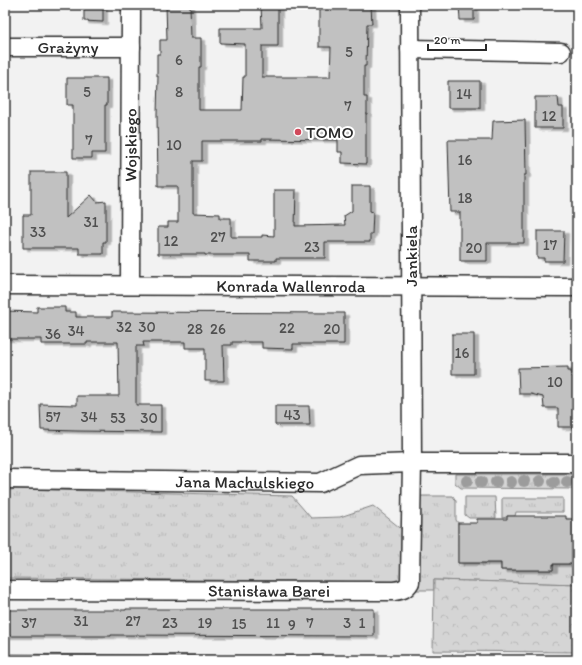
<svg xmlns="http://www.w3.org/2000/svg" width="582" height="665" font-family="Itim,sans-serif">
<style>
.grass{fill:url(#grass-tufts);stroke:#808080}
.forest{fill:url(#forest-crowns);stroke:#808080}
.building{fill:#c1c1c1;stroke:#2b2b2b;filter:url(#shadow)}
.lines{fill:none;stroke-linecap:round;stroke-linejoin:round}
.minor-casing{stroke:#2b2b2b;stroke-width:21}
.minor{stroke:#fff;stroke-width:18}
.tree{fill:#9c9c9c}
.poi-dot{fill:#d1495b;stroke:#fff;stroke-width:1.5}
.labels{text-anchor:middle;stroke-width:4;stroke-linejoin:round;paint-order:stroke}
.number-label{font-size:15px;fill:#505050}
.street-label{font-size:17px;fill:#2b2b2b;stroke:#fff}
.poi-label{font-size:17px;fill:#2b2b2b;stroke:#fff;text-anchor:start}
</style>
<defs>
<pattern id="grass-tufts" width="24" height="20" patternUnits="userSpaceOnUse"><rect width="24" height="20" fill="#d5d5d5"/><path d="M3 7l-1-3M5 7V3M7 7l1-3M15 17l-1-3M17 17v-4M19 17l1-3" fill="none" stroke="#b7b7b7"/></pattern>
<pattern id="forest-crowns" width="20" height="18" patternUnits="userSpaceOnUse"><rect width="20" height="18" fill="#d5d5d5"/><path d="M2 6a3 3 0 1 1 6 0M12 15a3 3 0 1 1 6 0" fill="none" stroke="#b7b7b7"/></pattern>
<filter id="shadow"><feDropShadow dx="4.5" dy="2.5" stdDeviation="0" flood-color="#0004"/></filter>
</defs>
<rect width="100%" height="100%" fill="#f2f2f2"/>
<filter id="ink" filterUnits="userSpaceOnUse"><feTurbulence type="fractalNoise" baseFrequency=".025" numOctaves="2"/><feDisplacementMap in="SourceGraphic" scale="8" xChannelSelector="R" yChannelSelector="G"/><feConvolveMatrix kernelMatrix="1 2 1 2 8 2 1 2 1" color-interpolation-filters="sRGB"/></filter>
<g filter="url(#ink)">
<path class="grass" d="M455,474H577V489L461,488L455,483Z
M16,489L292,496L311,518L340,517L373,506L404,531L401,578L400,581L397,582L5,578V491Z
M419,496H453L456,501V520L458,523V563H501V570H553V564H577V584L434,580V590H415Z
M465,497H495L496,518H469L465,515Z
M502,498H563V512H516L515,516H507V517L502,518Z
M5,654L114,655L113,660H5Z"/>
<path class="forest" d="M434,580L577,584V652L433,651Z
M114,655L363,656V660H113Z"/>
<path class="building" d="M84,5H103V22L84,21Z
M166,5H190L191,38H201V67H199V110H242L243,77H245V44L220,43V28H262L261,5H278V46H262V77H330L331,47H319V5H371L372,24H367L366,66H364V97H367V114H366V164L342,163V152H338V140L262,139V141H202V161H193V213L220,214V218H231V237H262V235L274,236V190H296L295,226L345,225L344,216L352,211V186H370V211L373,212L372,234H370V242H325V258H276V261H250V255H205V254H158V227H168V222H178V186H158L157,114L158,76H157V54H160V40H167Z
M459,5H474V20H460Z
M67,78H107V105H105V153H92V158H73V105H67Z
M448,81H480V108H448Z
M535,97H558L559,107H563V128H535Z
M525,120L526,175H524V243H487V261H460V212H450L448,140H492L493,121Z
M31,172H66V218L91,195L97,202L106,201V242H103V254H79V248H23V215H31Z
M537,231H564L563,261H544V258H537Z
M37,307H65V312H76V317H112V312L344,313V344H293V349L262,348V342H232V345H223L224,381H205V348H185V342H143L144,346H136V405H161V432L77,431L41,430L40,404L77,405V396H119L118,342H87V344H41V339H5V311L37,312Z
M452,334H474V374H452Z
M568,367V371H571V376H577V427H558V408H544L543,397L531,394H519L518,368Z
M275,406H309L310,425H275Z
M507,516H566V519H577V564H553V570H501V563H458V523H477V519H507Z
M126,609H374V636L111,635V636H5V610H126Z"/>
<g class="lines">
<g class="minor-casing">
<g id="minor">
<path id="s1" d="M5,47H131"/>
<path d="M410,49L561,52"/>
<path id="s2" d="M5,285L577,287"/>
<path id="s3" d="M130,285L131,5"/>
<path id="s4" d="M5,479L320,483L359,465L412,463H577"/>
<path id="s5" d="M5,590L394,591C402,590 406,589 410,582L412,463L410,5"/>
</g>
</g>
<use href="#minor" class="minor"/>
</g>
<g class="tree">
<circle cx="467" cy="481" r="6"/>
<circle cx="524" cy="481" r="6"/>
<circle cx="540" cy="481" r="6"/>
<circle cx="481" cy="482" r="6"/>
<circle cx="496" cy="482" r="6"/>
<circle cx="511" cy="482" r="6"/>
<circle cx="554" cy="482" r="6"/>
<circle cx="567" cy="482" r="6"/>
</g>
</g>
<circle class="poi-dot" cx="298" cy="132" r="4"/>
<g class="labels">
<g class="number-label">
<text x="349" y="57">5</text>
<text x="179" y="65">6</text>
<text x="87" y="97">5</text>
<text x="179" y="97">8</text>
<text x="464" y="99">14</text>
<text x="348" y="111">7</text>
<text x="549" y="121">12</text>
<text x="89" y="145">7</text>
<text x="174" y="150">10</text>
<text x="465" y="165">16</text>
<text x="465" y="203">18</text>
<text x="91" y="227">31</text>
<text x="38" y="237">33</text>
<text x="218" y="242">27</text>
<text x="171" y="246">12</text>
<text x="550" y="250">17</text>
<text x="312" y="252">23</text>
<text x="474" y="253">20</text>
<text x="124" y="332">32</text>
<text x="147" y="332">30</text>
<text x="287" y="333">22</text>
<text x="195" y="334">28</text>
<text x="218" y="334">26</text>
<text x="332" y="334">20</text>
<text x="76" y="336">34</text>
<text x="53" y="339">36</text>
<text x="462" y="358">16</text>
<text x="555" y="387">10</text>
<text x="292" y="420">43</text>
<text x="53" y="422">57</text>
<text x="89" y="422">34</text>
<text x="118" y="423">53</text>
<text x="149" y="423">30</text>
<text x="81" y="626">31</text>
<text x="133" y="626">27</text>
<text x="29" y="628">37</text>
<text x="170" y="628">23</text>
<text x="205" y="628">19</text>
<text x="273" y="628">11</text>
<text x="310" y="628">7</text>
<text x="347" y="628">3</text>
<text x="362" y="628">1</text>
<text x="239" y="629">15</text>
<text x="292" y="630">9</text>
</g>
<g class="street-label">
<text dy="6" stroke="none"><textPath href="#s1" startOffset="63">Grażyny</textPath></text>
<text dy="6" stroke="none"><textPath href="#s3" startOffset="140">Wojskiego</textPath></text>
<text transform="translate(411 256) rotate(-90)" y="6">Jankiela</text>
<text dy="6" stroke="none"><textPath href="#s2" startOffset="286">Konrada Wallenroda</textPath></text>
<text dy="6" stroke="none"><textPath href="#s4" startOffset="240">Jana Machulskiego</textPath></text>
<text dy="6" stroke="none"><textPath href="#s5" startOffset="264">Stanisława Barei</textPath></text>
</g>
<g class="poi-label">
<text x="306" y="138">TOMO</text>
</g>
</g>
<rect width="582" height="665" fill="none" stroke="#fff" stroke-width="20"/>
<rect x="10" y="10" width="562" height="645" fill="none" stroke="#2b2b2b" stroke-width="1.5" filter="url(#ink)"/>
<path d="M428 44v6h58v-6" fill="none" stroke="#2b2b2b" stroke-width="2"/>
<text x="434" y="44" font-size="12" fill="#2b2b2b" stroke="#ffffff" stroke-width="3" paint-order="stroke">20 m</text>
</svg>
